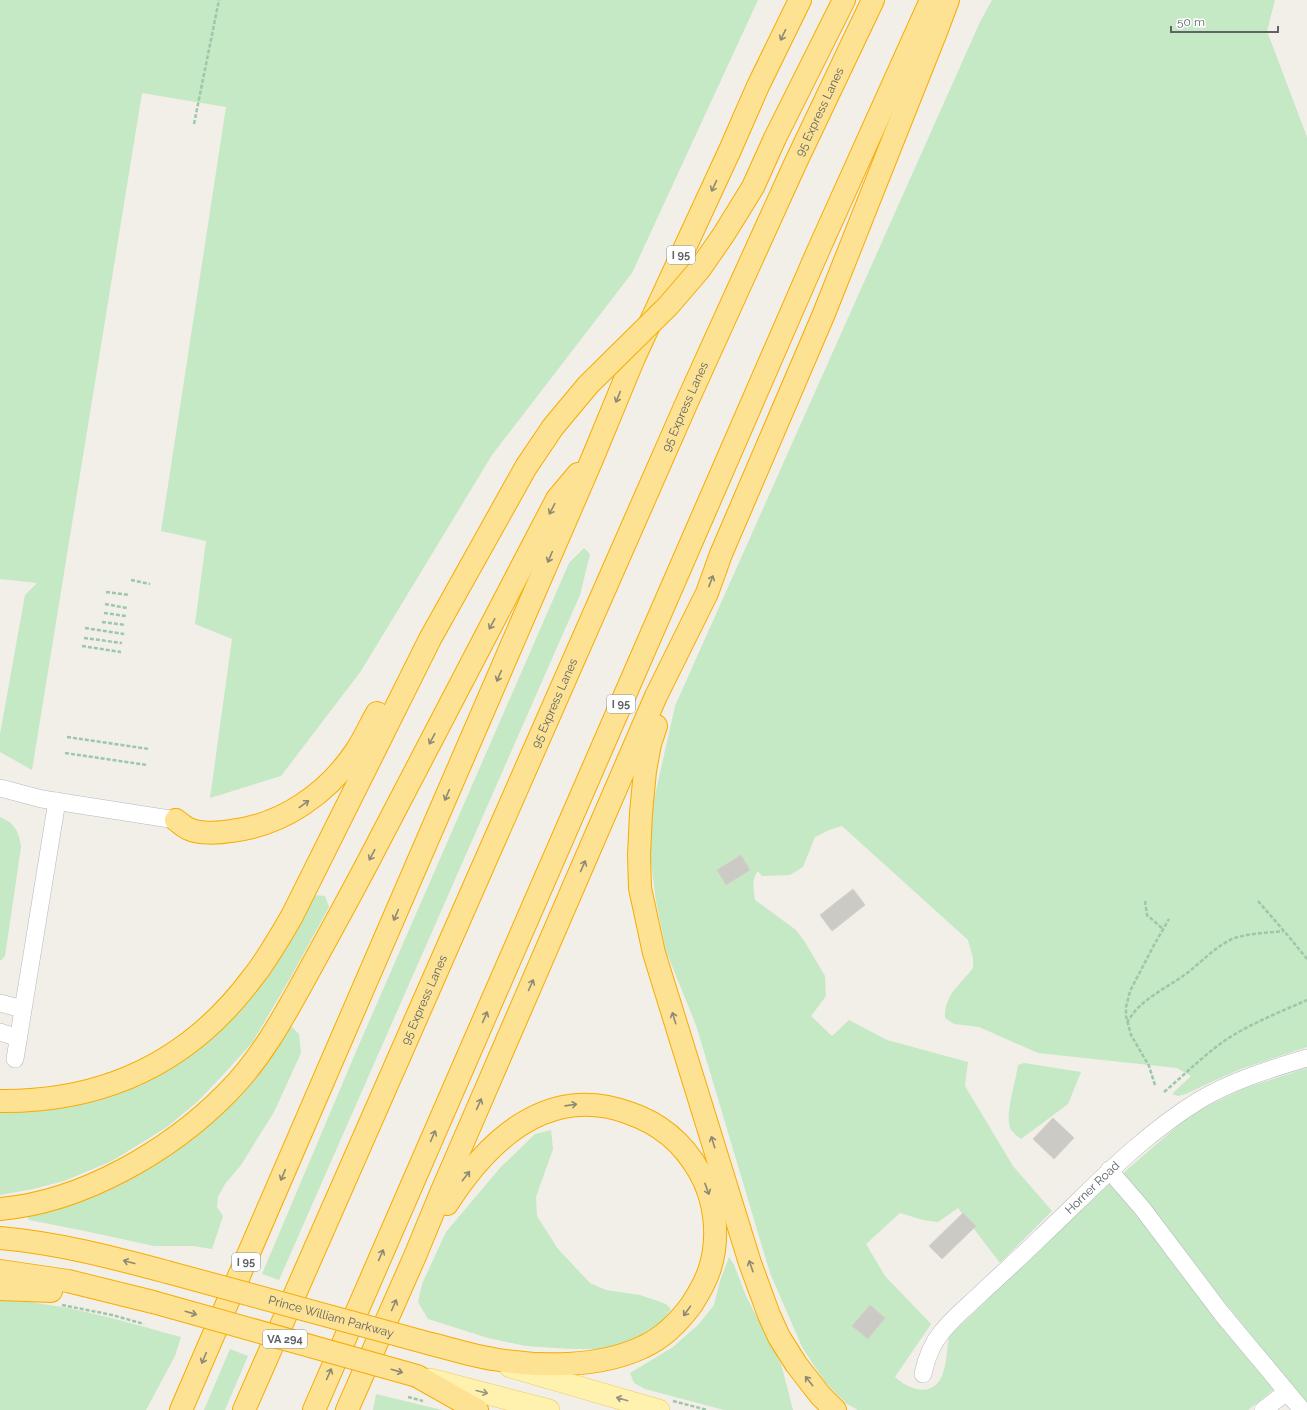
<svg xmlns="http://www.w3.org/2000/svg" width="1307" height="1410" font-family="Raleway,sans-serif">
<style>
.green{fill:#c5e8c5}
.building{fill:#cccac5;stroke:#d6d1c6}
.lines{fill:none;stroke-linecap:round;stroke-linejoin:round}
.minor-casing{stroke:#b5b8bc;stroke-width:18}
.major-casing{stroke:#f2c960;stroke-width:22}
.highway-casing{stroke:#f9ab00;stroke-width:24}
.path{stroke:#9cc7a9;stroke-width:2.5;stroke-dasharray:4 2;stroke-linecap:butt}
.minor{stroke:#fff;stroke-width:17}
.major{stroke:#fff2af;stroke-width:21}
.highway{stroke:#fde293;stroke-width:22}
.highway-bridge-casing{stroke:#f9ab00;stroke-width:24;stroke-linecap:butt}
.highway-bridge{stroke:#fde293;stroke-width:22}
.oneway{stroke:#8e8975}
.oneway2{stroke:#979581}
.labels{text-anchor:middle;stroke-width:3;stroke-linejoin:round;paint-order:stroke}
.shield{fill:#fff;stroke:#8f9295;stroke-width:1}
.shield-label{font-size:11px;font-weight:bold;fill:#5f6368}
.street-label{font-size:12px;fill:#5f6368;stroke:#fff}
</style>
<rect width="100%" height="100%" fill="#f1efe8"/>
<path class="green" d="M0,0H758L632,273L492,455L361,671L281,776L210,798L232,639L195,624L206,541L161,531L226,107L142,93L32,770L0,752V734L25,595L37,583L0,579Z
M992,0H1275L1267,31L1307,137V1047L1241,1069L1211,1082L1186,1094L1178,1096L1172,1094L1191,1076L1177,1068L1038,1053L979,1027L954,1024L945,1018C944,995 960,985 973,968V958L968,940L842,826L829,830L815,837L803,867L790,875L762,876L758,871C751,879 754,890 755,900L796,930L805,942L825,976L826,996L811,1016L832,1036L849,1020L887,1040L968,1062L965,1086L1013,1166L1052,1211L1000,1263L958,1208L938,1222L923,1220L900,1213L866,1244L885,1276L931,1324L895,1377C910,1391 935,1398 943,1373C947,1361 947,1348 949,1336L1110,1183L1277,1387L1248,1410H858L847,1404L825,1382L802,1347L770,1273L696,1025L666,951L656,901L647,831L675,706L980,22Z
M584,548L590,554L580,595L279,1280L262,1274L358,1047L569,563Z
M0,817C15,823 19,832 21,847L5,956L0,961Z
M314,895L325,896L329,907L292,975L252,1043L221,1077L197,1102L167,1127L112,1161L64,1181L33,1189L0,1195V1112L37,1110L168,1066H174L212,1039L251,997Z
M292,1027L299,1034L301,1053L274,1112L241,1165L225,1184L218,1197L217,1207L223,1216L212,1249L193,1246H154L85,1231L29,1220L25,1213L126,1178L281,1035Z
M1024,1063L1081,1072L1068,1104L1021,1139C1017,1136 1012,1132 1010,1128C1005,1113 1016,1081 1018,1065Z
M1307,1068V1405L1122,1174L1181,1123L1203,1108L1245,1088Z
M551,1130L553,1149L536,1197L537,1216L558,1249L590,1283L606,1290L640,1295L666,1304L671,1309L661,1323L636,1338L607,1349H570L526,1346L488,1338L428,1319L418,1302L422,1284L446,1232L500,1168L535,1134Z
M729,1257L734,1265L746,1296L781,1364L793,1410H724L645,1389L634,1383L630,1373L673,1347L699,1324L714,1305L720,1281Z
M0,1300C62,1302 122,1321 181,1337L175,1356L146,1410H0Z
M230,1349L248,1356L225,1410H204Z
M376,1394L442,1410H373Z"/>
<path class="building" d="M741,855L750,870L726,885L717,870Z
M853,889L865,905L832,931L820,915Z
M1053,1118L1074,1138L1054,1159L1033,1139Z
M963,1213L976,1226L942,1259L929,1246Z
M870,1305L885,1318L868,1339L852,1326Z"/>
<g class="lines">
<g class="minor-casing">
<g id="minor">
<path d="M0,788L42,799L176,820"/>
<path d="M0,1003L22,1009"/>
<path d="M0,1032L18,1038"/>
<path d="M15,1059L57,801"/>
<path d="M1109,1170L1142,1208L1222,1314L1302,1410"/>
<path id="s1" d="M923,1374C926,1360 931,1345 941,1333C951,1320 964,1309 977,1297C998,1277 1020,1258 1041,1237C1092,1189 1137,1139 1198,1101C1231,1081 1270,1069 1307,1058"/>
<path d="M1263,1410L1287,1392"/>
</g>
</g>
<g class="major-casing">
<path id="major" d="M510,1367L659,1410
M430,1379L549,1410"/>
</g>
<g class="highway-casing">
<g id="highway">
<path d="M775,138L844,0"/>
<path d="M656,726L650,744L645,771L641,813L639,855L640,888L654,953L750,1263L769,1315L779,1337L796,1364L820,1395L835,1410"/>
<path d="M176,820C180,823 184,827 189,829C199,834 220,833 231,831C283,825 328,793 356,751C364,739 370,725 377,713"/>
<path d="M0,1101C105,1102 190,1062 253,977C268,958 280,937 292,916L430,639L526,467"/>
<path d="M0,1209C82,1202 170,1151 227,1093C260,1060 282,1020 304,980C326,940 348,900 369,860C432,740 494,619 557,499L578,474"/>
<path d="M0,1238C57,1243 111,1257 167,1272"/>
<path d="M0,1271L68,1281L153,1302"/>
<path d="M0,1289L51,1291"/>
<path d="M431,1344C452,1349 472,1356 493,1359C539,1367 599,1368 643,1347C663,1338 679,1322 692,1304C699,1293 705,1283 709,1271C720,1239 716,1200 699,1171C683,1143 659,1123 629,1113C548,1083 488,1140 447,1204"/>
<path d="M417,1376L477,1410"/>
<path d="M181,1410L593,457L633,360L730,150L758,86L800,0"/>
<path id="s2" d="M244,1410L687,402L795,164L873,0"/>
<path d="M314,1410L818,251L931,0"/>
<path d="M347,1410L415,1256L441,1193L656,696L707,593L721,554L823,316L936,32L948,0"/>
</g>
</g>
<path class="path" d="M194,124L219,0
M131,580L150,584
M106,592L129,595
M105,604L127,608
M104,613L126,616
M102,622L125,625
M85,628L124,634
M84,638L122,643
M82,646L121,652
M67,737L149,749
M65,753L147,765
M1145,901L1147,915L1163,929
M1258,901L1290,938L1307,959
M1127,1023C1138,1001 1163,990 1183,976C1200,964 1213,948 1232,939C1248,933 1267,933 1284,931
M1155,1085L1149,1066L1131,1035L1126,1016V1007L1130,991L1154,945L1169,919
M1164,1092C1183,1076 1200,1059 1220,1044C1246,1025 1278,1013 1307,1000
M62,1305L112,1315L144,1324
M408,1397L423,1401
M673,1401L707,1410"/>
<use href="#minor" class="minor"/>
<use href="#major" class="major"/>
<use href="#highway" class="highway"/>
<g class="highway-bridge-casing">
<g id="highway-bridge">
<path d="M526,467L553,427L588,385L668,306L699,270L724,234L753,187L775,138"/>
<path id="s3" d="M167,1272L431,1344"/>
<path d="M153,1302L417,1376"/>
</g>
</g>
<use href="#highway-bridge" class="highway-bridge"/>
</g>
<defs><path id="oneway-shaft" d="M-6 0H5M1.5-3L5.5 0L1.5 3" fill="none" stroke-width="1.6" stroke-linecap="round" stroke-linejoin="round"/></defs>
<g class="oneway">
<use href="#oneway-shaft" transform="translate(783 35) rotate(116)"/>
<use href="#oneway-shaft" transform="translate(714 186) rotate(115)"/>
<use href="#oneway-shaft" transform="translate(618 397) rotate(112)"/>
<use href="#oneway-shaft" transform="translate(552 509) rotate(118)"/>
<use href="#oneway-shaft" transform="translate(550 557) rotate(113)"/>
<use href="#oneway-shaft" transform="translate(711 581) rotate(-69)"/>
<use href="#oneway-shaft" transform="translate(492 624) rotate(118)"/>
<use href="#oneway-shaft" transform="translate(499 676) rotate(113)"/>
<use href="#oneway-shaft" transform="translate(432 739) rotate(118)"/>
<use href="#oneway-shaft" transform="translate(447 795) rotate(113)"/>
<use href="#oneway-shaft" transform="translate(304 804) rotate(-36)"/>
<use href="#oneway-shaft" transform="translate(372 855) rotate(118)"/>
<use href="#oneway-shaft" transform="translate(583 866) rotate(-66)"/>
<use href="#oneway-shaft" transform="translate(396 915) rotate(113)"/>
<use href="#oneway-shaft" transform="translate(531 985) rotate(-66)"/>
<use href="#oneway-shaft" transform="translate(485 1017) rotate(-66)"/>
<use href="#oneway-shaft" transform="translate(674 1018) rotate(-107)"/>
<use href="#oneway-shaft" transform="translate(479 1104) rotate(-66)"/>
<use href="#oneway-shaft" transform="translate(571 1105) rotate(-8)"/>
<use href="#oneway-shaft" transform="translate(433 1136) rotate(-66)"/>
<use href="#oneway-shaft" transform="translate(713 1142) rotate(-107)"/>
<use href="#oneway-shaft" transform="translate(283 1175) rotate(113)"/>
<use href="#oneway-shaft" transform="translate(466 1176) rotate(-52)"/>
<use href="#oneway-shaft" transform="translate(707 1189) rotate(70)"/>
<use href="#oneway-shaft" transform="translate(381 1255) rotate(-66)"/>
<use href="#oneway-shaft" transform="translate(129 1262) rotate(-165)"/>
<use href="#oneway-shaft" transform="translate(751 1266) rotate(-109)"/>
<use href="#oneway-shaft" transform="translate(394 1305) rotate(-66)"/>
<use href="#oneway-shaft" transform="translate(687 1311) rotate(126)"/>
<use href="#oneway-shaft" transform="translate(191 1313) rotate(16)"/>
<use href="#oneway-shaft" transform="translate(204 1358) rotate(113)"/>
<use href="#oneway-shaft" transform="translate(397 1371) rotate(16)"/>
<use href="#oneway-shaft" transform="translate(329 1374) rotate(-66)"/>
<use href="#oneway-shaft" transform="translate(809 1381) rotate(-128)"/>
</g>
<g class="oneway2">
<use href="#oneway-shaft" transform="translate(482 1392) rotate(14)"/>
<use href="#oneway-shaft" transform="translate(622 1399) rotate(-164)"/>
</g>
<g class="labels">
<g class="shield">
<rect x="667" y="246" width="28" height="18" rx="3"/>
<rect x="607" y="695" width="28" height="18" rx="3"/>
<rect x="232" y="1253" width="28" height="18" rx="3"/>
<rect x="263" y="1330" width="44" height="18" rx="3"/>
</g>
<g class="shield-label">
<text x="681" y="259">I 95</text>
<text x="621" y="708">I 95</text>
<text x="246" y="1266">I 95</text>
<text x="285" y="1343">VA 294</text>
</g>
<g class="street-label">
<text dy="4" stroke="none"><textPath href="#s2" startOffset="1420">95 Express Lanes</textPath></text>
<text dy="4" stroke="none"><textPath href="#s2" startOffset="1096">95 Express Lanes</textPath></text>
<text dy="4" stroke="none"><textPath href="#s2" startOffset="772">95 Express Lanes</textPath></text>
<text dy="4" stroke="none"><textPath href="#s2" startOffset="448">95 Express Lanes</textPath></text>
<text dy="4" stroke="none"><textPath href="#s1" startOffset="255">Horner Road</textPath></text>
<text dy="4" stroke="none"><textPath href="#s3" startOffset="170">Prince William Parkway</textPath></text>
</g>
</g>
<path d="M1171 26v6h107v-6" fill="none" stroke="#5f6368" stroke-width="2"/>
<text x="1177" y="26" font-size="12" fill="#5f6368" stroke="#ffffff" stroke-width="3" paint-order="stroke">50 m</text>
</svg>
